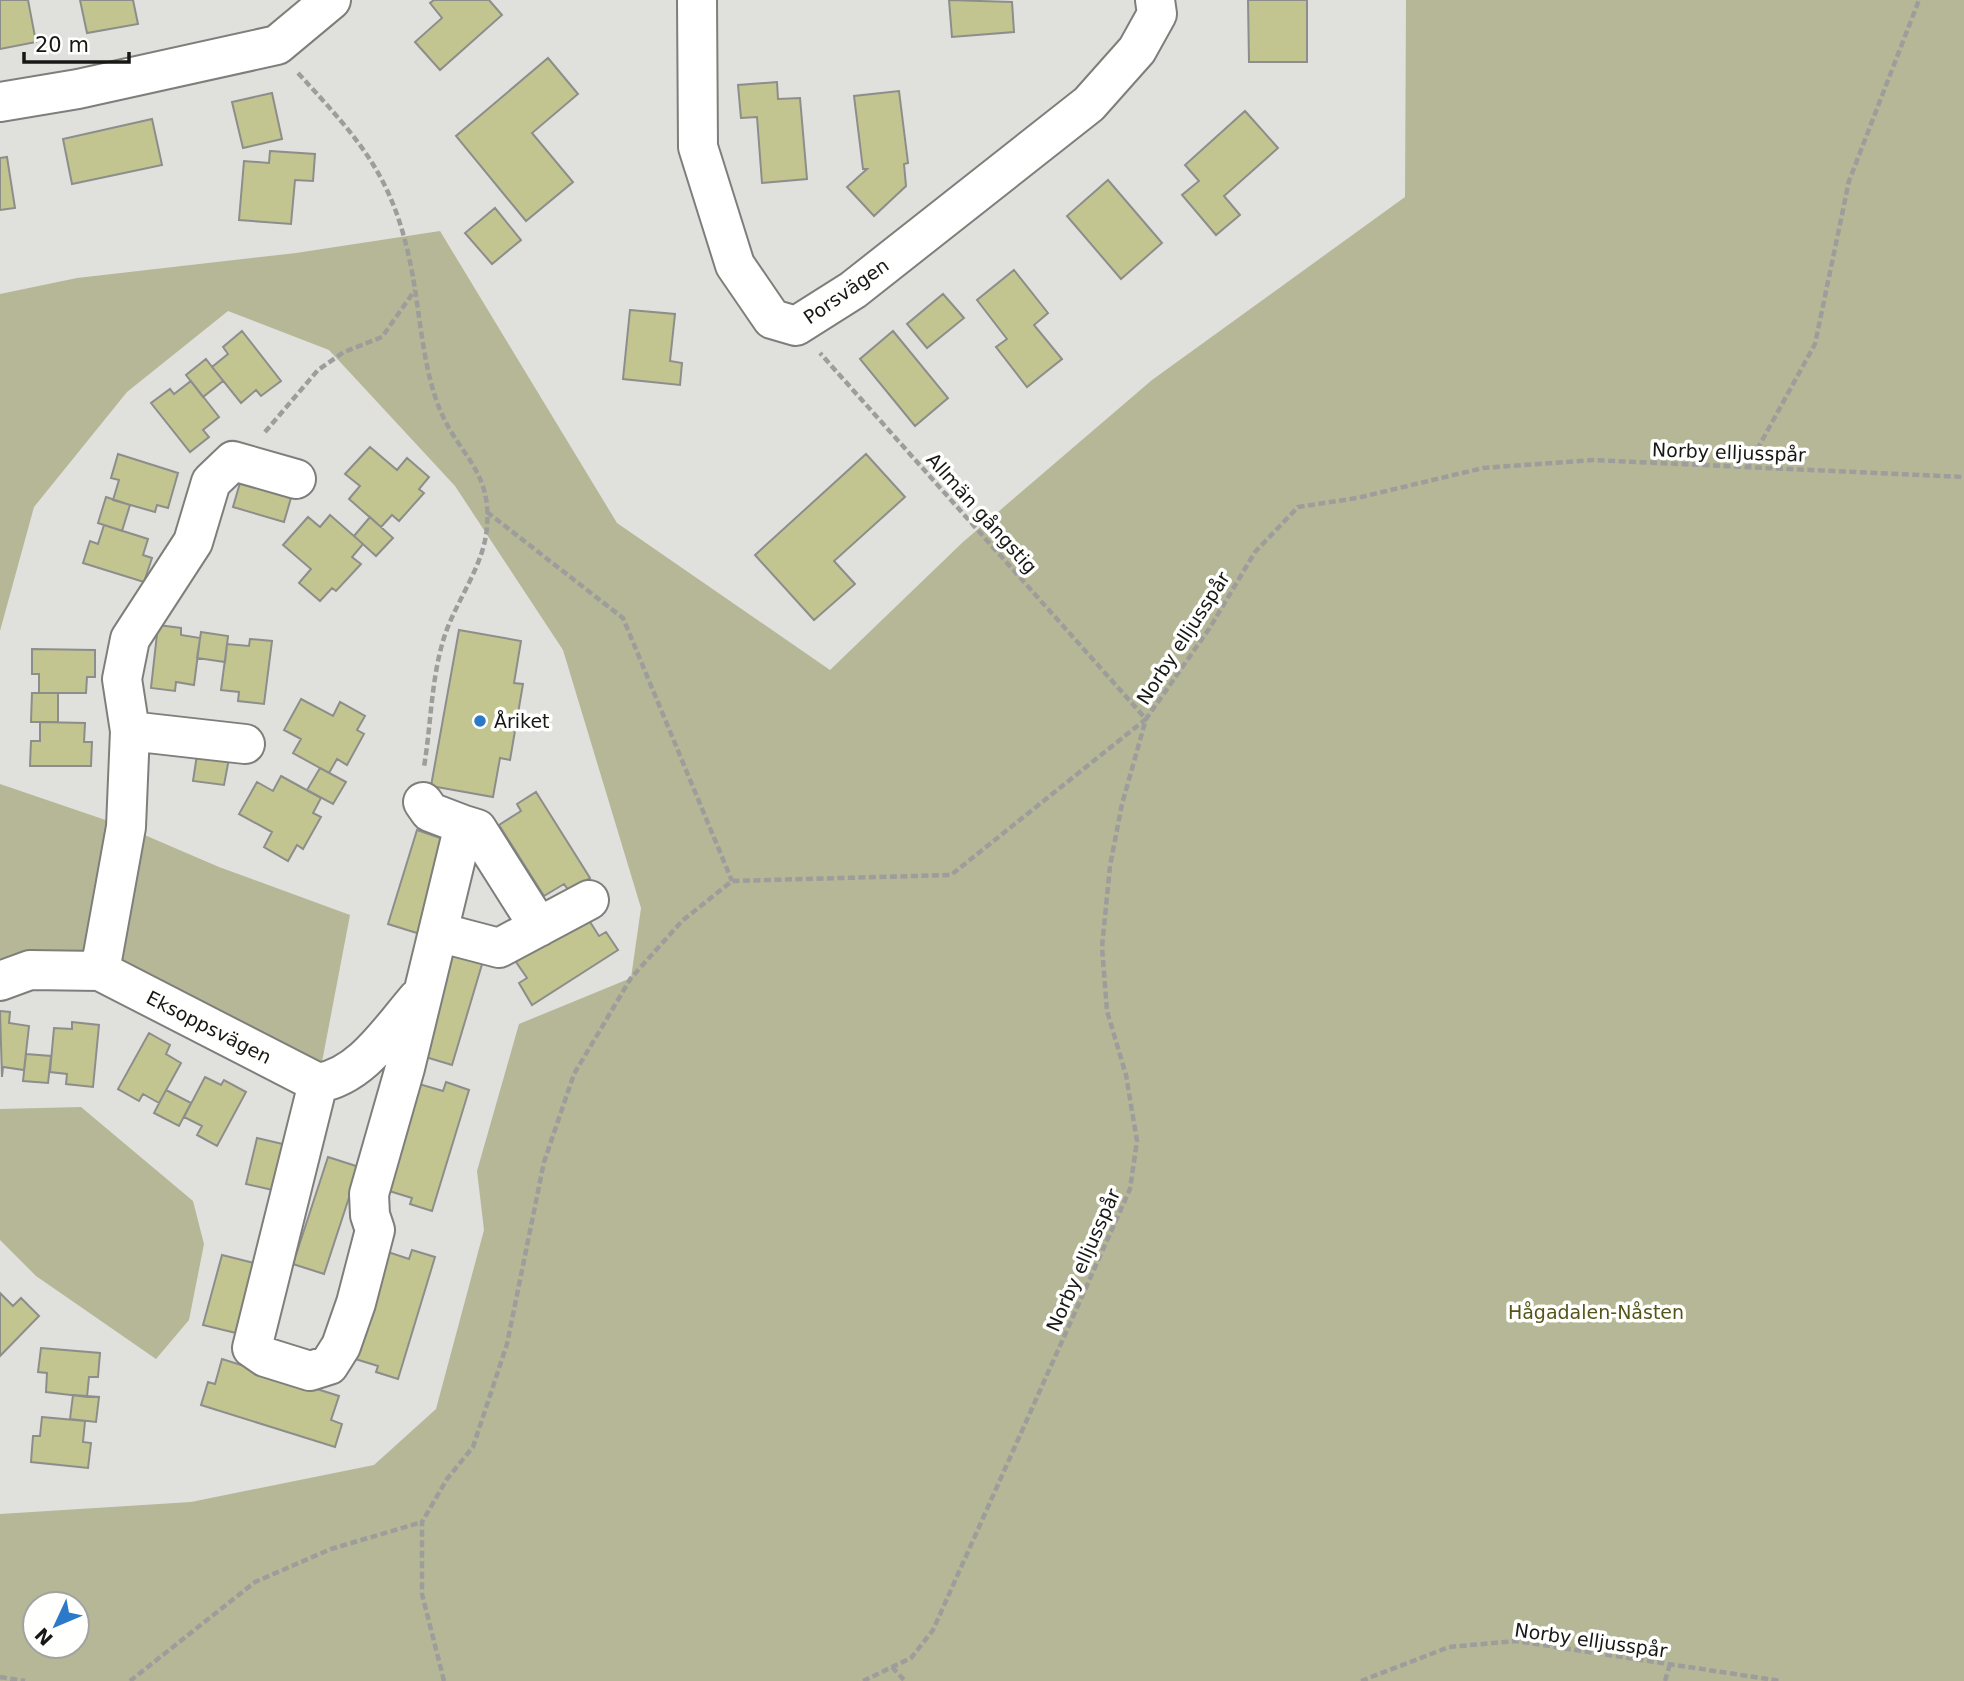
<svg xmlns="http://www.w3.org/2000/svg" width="1964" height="1681" font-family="'DejaVu Sans',sans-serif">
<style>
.green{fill:#b6b797;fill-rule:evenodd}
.building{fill:#c3c590;stroke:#8d8e8b;stroke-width:2}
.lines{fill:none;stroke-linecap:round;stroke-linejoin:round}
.minor-casing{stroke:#7e7e7b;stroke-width:42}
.path{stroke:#9d9d9b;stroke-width:4.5;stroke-dasharray:7 3.5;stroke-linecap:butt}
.minor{stroke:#fff;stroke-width:38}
.poi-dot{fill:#2d79c9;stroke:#fffffe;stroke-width:2.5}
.labels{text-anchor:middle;stroke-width:7;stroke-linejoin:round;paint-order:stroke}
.street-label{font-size:19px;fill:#171716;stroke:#fffffe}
.poi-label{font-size:19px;fill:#171716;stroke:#fffffe;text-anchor:start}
.park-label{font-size:19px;fill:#555519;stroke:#fffffe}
</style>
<rect width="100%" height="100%" fill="#e0e0dd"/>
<path class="green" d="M1406,0H1964V1681H0V1514L191,1502L374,1465L436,1409L484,1230L477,1171L519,1024L631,978L641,908L563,650L455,486L329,350L228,311L127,392L34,507L0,631V294L77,278L296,253L440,231L617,523L830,670L963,542L1152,380L1405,197ZM35,1604H77V1646H35Z
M0,784L126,827L219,867L350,915L318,1083L100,971L0,981Z
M81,1107L193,1201L204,1244L189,1320L156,1359L36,1276L0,1240V1109Z"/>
<path class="building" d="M0,0H28L36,42L0,49Z
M80,0H133L138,24L87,33Z
M434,0H489L502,15L440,70L415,42L442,18L430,3Z
M949,0L1012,2L1014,32L952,37Z
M1248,0H1307V62H1249Z
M548,58L578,94L532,133L573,182L526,221L456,136Z
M777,82L778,99L800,98L807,179L762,183L757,117L741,118L738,85Z
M899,91L908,163L904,164L906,186L874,216L847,187L867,169H863L854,96Z
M272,93L282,139L243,148L232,102Z
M1245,111L1278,148L1224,196L1240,215L1216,235L1182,195L1199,181L1185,165Z
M152,119L162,165L72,184L63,139Z
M270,151L315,154L313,181L295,180L291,224L239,220L244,161L269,163Z
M7,157L15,208L0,210V158Z
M1108,180L1162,243L1121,279L1067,216Z
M495,208L521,240L492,264L465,233Z
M1014,270L1048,313L1034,325L1062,359L1027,387L996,347L1007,339L977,300Z
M943,294L964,318L927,348L907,324Z
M630,310L675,314L670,361L682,363L680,385L623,379Z
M242,331L281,381L261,396L256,390L241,403L212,367L228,354L223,347Z
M893,331L948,398L915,426L860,359Z
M206,359L223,381L203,397L186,375Z
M191,381L219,417L203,430L209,437L190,452L151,403L170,389L174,394Z
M370,447L397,470L407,458L429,477L419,489L424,493L399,521L392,515L381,527L349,499L360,486L345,474Z
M118,454L178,473L168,508L157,505L155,512L113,500L119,480L111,478Z
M866,454L905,497L834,561L855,584L814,620L755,555Z
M242,476L293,491L284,522L233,507Z
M106,497L130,505L122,531L98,523Z
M330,515L363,544L352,557L361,564L336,591L332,588L320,601L299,583L311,569L283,545L308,517L320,527Z
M370,517L393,538L376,556L354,536Z
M104,525L148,539L143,555L152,558L144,582L83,563L90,541L98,544Z
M158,625L181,628V635L200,638L194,685L176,682L175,691L151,688Z
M459,630L521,641L514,683L523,684L510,760L500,758L493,797L431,786Z
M201,632L228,636L225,662L197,658Z
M250,639L272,641L264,704L238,701L239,692L221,690L227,644L249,646Z
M32,649L95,650V677H87L86,693H39V674H32Z
M32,693H58V722H31Z
M301,699L333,716L340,702L365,716L357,730L364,734L347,765L337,759L329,773L293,753L301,739L284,730Z
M40,722L85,723L84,742H92L91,766H30L31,741H40Z
M198,748L230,753L224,785L193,781Z
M320,768L346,782L333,804L307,790Z
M281,776L321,798L313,813L321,817L303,849L297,845L288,861L264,847L272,832L239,814L257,782L273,791Z
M536,792L590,878L569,891L564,884L544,896L499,825L521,811L517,804Z
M417,830L449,841L420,934L388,924Z
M585,914L599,936L606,932L618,950L532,1005L519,983L527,978L514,959Z
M449,951L483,961L452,1065L419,1055Z
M0,1011L10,1012L9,1023L29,1026L24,1070L3,1067L2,1077Z
M72,1022L99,1025L93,1087L66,1084L67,1074L50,1072L54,1028L72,1029Z
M149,1033L170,1045L166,1054L181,1063L159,1103L143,1094L139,1101L118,1089Z
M26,1054L51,1056L48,1083L23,1081Z
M205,1077L221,1085L224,1080L246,1092L217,1146L197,1135L202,1126L184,1117Z
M446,1082L469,1090L432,1211L410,1204L412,1198L386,1190L419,1084L443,1091Z
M166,1090L191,1103L179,1126L154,1113Z
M257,1138L287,1145L277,1191L246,1184Z
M328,1157L359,1167L324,1274L293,1264Z
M412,1250L435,1257L398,1379L376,1372L378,1366L352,1358L385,1251L409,1259Z
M222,1255L254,1263L236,1333L203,1325Z
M0,1293L13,1306L21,1298L39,1316L0,1356Z
M41,1348L100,1353L98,1377H89L87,1397L46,1392L47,1373L38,1372Z
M222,1359L339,1396L331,1420L342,1424L335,1447L201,1405L208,1382L215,1384Z
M73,1395L99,1397L96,1422L70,1419Z
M42,1417L85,1421L83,1442L91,1443L88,1468L31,1462L33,1436H40Z"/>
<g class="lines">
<g class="minor-casing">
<path id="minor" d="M697,0L698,147L735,265L772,319L796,326L853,290L1089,104L1137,50L1157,14L1155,0
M0,102L78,89L277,45L331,0
M130,731L122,679L130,639L193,542L211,482L233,461L296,479
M464,825L477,829L539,927
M438,932L499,948L589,900
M100,971L126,827L130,731L245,744
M0,981L30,970L100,971L318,1083
M318,1083L252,1348L265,1357L310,1371L329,1365L341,1346L356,1303L375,1230L370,1215L369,1194L405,1068L464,825L430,812L423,802
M318,1083C362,1076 390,1030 418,998"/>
</g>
<path class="path" d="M298,73C363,144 395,178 413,277C420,317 424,374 441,412C459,455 492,471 487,527C484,567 454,603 443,641C431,682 431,725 424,767
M265,432L318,370L344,352L382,337L415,290
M1747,468L1815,344L1849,181L1919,0
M487,512L623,618L732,881
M892,1667L905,1681
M0,1677L25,1681
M130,1681L255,1582L331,1549L422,1522
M444,1681L422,1594V1522L447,1479L473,1447L507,1344L544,1162L574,1074L631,978L682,921L732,881L951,875L1146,719L820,353
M863,1681L911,1658L933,1630L1130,1189L1137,1141L1126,1075L1107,1011L1102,947L1110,866L1122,804L1146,719L1209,629L1255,552L1298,507L1357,498L1483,468L1593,460L1964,477
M1361,1681L1449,1647L1516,1641L1781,1681
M1665,1681L1670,1664"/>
<use href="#minor" class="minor"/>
</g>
<circle class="poi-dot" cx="480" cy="721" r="7"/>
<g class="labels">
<g class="street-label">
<text transform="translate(846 291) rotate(-35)" y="7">Porsvägen</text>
<text transform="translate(1729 452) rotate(2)" y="7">Norby elljusspår</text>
<text transform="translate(982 513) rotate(48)" y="7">Allmän gångstig</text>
<text transform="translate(1183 638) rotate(-57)" y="7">Norby elljusspår</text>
<text transform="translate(209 1027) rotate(27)" y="7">Eksoppsvägen</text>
<text transform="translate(1083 1260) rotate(-66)" y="7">Norby elljusspår</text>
<text transform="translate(1591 1640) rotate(8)" y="7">Norby elljusspår</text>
</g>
<g class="poi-label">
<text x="494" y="728">Åriket</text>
</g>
<g class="park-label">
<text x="1596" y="1319">Hågadalen-Nåsten</text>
</g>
</g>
<g transform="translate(56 1625) rotate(226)"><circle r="33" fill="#fffffe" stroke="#a2a2a1" stroke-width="2"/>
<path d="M0-5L12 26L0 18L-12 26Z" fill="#2d79c9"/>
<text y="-10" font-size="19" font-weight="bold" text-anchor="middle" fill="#171716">N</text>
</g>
<path d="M24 52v10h105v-10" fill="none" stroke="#171716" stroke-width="3.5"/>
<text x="35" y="52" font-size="21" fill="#171716" stroke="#fffffe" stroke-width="5" paint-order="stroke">20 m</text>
</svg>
